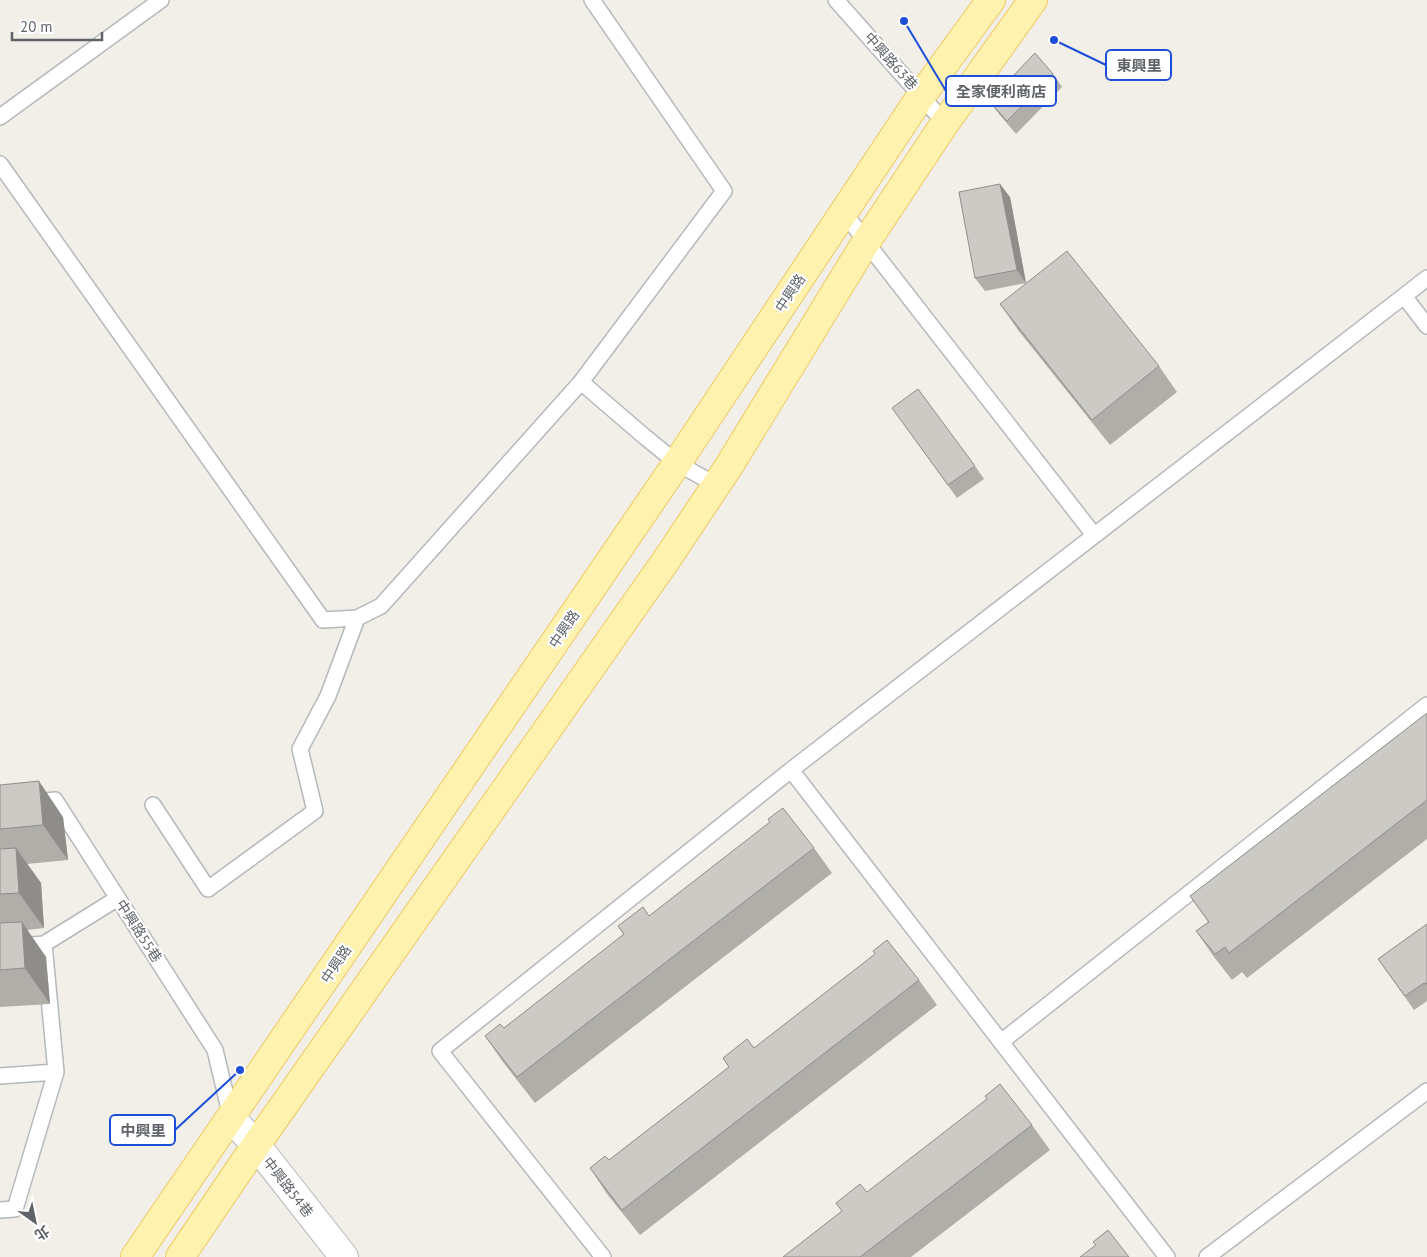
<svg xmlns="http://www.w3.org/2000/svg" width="1427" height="1257" font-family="'PT Sans','Noto Sans TC',sans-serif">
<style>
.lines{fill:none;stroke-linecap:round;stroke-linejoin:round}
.service-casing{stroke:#b5b8bc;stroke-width:18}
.minor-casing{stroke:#b5b8bc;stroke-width:30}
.primary-casing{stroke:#f2c960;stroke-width:30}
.service{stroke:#fff;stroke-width:15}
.minor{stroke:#fff;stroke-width:28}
.primary{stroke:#fff2af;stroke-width:28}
.wall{fill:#afaea9}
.shaded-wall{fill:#8f8d8a}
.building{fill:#cccac5;stroke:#8f8d8a}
.labels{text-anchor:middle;stroke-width:4.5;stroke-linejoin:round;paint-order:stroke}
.street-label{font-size:14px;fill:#5f6368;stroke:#fff}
.leader{fill:none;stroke:#1d4ed8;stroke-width:2}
.callout-dot{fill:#1d4ed8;stroke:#fff;stroke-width:2}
.callout{fill:#fff;stroke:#1d4ed8;stroke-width:2}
.callout-label{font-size:15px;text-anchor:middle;font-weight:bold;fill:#5f6368}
</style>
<rect width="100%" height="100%" fill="#f1efe8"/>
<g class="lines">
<g class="service-casing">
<path id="service" d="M836,0L945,123
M0,117L161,0
M0,164L323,620L357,618L381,606L581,382L724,191L592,0
M844,212L866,242L1094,535
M1404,296L1427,278
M581,382L645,437L677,463L716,485
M153,805L208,889L315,811L300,749L328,696L357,618
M0,806L55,800L215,1050L231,1117
M0,948L44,944L118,898
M1001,1042L1427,705
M0,1076L56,1072
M0,1210L15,1209L56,1072L44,944
M603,1257L440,1051L791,770
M1167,1257L791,770L1404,296L1427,326
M1207,1257L1427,1091"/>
</g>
<g class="minor-casing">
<path id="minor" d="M231,1118L256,1145L344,1257"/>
</g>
<g class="primary-casing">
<path id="primary" d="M135,1257L677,463L921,96L991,0
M180,1257L256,1145L667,559L729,466L866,242L945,123L1033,0"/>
</g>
<use href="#service" class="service"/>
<use href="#minor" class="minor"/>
<use href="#primary" class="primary"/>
</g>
<path class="wall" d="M1053,74L1062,87L1016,134L999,114L989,101Z
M1010,197L1026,283L985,291L975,278Z
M1000,304L1159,366L1177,392L1110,445L1018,330Z
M902,421L975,466L984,479L957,498Z
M1427,713V839L1247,978L1242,972L1232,980L1214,957L1196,931L1208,922L1190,896Z
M0,785L63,817L68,860L27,864L41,883L44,928L27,930L46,957L50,1004L0,1007Z
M814,848L832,873L535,1103L503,1062L485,1036L504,1028L624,935L618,926L649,916Z
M1427,924V1001L1414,1010L1378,959Z
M919,980L937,1005L640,1235L607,1194L590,1168L609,1160L729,1067L723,1058L754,1048Z
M1032,1125L1050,1150L911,1257H783L867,1192Z"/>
<path class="shaded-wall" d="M1000,184L1010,197L1026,283L1017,270Z
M39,781L63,817L68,860L43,825Z
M16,848L41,883L44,928L19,893Z
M22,922L46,957L50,1004L25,968Z"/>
<path class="building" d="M1035,53L1053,74L1007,121L989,101Z
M1000,184L1017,270L975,278L959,192Z
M1067,251L1159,366L1092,420L1000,304Z
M918,389L975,466L948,485L892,408Z
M1427,713V800L1229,953L1225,947L1215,954L1196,931L1209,922L1190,896Z
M39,781L43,825L0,829V785Z
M783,808L814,848L517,1077L485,1036L500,1024L504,1028L624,934L618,926L643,907L649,916L770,822L768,819Z
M16,848L19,893L0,894V849Z
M22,922L25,968L0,970V923Z
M1427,924V984L1424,983L1405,996L1378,959Z
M887,940L919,980L622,1210L590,1168L605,1156L609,1160L729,1067L723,1058L747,1039L754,1048L875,954L873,951Z
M1000,1084L1032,1125L860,1257H783L842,1211L836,1203L860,1184L867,1192L987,1099L985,1096Z
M1108,1230L1129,1257H1080L1096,1245L1093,1242Z"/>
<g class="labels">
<g class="street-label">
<text transform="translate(891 61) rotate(48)" y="5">中興路63巷</text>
<text transform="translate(790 293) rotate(-56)" y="5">中興路</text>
<text transform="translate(564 629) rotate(-56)" y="5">中興路</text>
<text transform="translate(139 931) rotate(57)" y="5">中興路55巷</text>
<text transform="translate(336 964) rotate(-56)" y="5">中興路</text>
<text transform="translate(288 1187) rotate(52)" y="5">中興路54巷</text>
</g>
</g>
<path class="leader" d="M1054 40L1106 65M904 21L946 91M240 1070L175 1130"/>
<g class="callout-dot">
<circle cx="1054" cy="40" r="5"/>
<circle cx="904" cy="21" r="5"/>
<circle cx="240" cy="1070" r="5"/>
</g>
<g class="callout">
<rect x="1106" y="50" width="65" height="30" rx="5"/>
<rect x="946" y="76" width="110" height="30" rx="5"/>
<rect x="110" y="1115" width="65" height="30" rx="5"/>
</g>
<g class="callout-label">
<text x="1139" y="71">東興里</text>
<text x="1001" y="97">全家便利商店</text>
<text x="143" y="1136">中興里</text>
</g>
<g transform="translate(35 1222) rotate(147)" stroke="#ffffff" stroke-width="4" paint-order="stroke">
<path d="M0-4L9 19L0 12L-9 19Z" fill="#5f6368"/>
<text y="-8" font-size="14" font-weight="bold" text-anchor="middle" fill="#5f6368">北</text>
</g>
<path d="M12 32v8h90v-8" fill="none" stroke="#5f6368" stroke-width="2.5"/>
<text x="20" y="32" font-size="15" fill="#5f6368" stroke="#ffffff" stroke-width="4" paint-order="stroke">20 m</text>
</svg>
